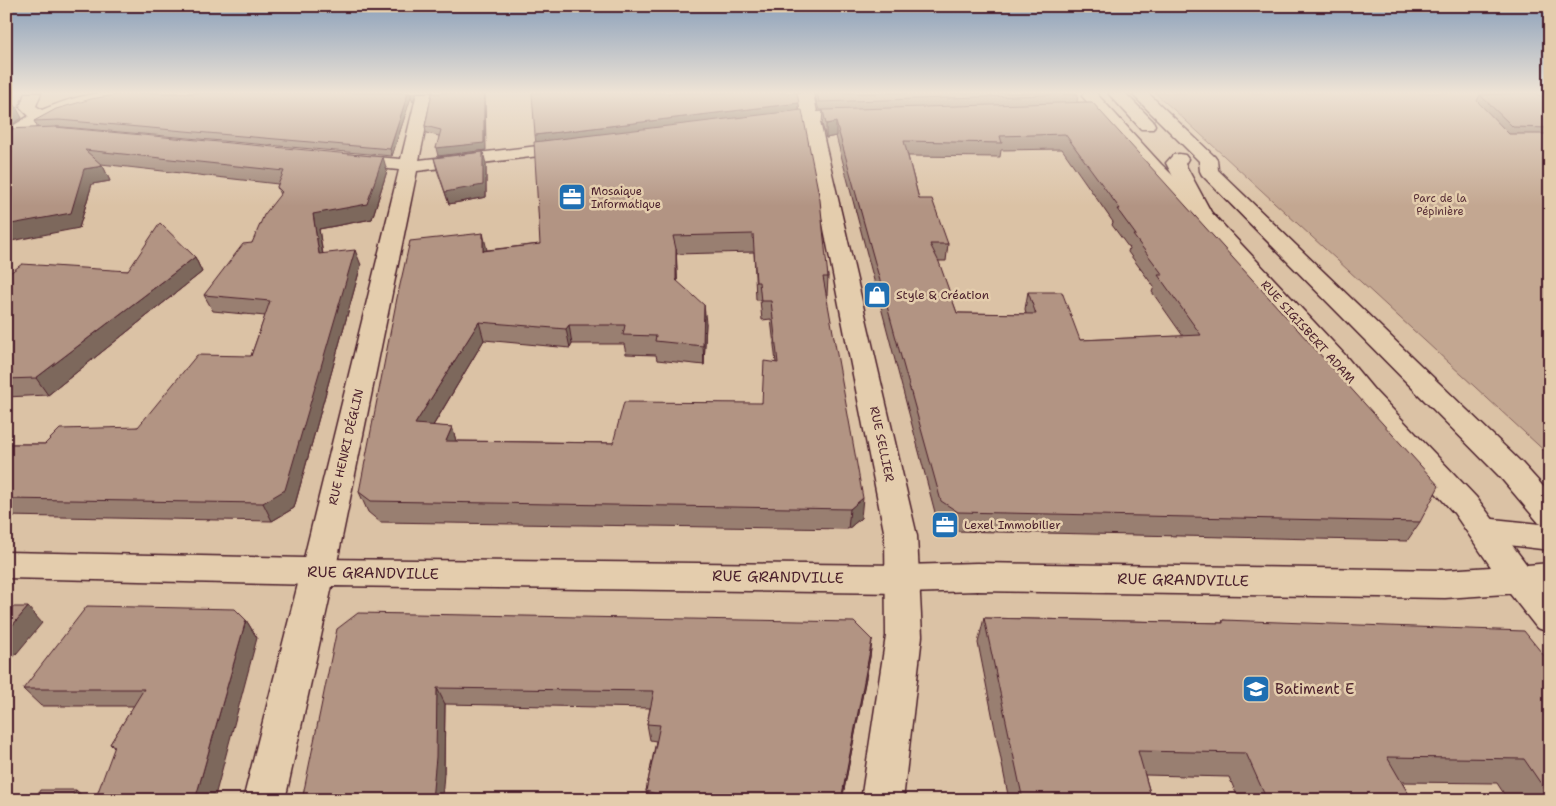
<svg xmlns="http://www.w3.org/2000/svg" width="1556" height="806" font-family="'Shantell Sans',sans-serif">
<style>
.green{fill:#c3a791;stroke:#86635e}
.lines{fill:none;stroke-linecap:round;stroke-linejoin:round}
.minor-casing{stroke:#4a1f2b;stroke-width:3}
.major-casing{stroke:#4a1f2b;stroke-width:3}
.minor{fill:#e4cdad;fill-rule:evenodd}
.major{fill:#e4cdad;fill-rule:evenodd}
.wall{fill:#997f71;stroke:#4a1f2b;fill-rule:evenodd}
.shaded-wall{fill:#7d685c;stroke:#4a1f2b}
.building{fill:#b29483;stroke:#4a1f2b;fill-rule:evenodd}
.labels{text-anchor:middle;stroke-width:5;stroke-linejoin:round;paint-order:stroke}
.far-poi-label{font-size:11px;fill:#4a1f2b;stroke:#e4cdad;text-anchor:start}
.far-park-label{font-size:11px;fill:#5c333a;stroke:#e4cdad}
.poi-label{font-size:12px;fill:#4a1f2b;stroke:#e4cdad;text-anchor:start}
.street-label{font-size:12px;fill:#4a1f2b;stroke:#e4cdad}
.near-street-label{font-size:15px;fill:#4a1f2b;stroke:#e4cdad}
.near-poi-label{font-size:15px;fill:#4a1f2b;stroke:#e4cdad;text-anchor:start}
</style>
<rect width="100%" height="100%" fill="#dbc2a5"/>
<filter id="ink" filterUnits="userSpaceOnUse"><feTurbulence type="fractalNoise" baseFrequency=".02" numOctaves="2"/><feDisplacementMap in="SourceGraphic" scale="10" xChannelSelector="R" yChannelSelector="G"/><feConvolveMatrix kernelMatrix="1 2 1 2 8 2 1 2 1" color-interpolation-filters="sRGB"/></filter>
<g filter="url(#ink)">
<path class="green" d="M1155,93H1550V456L1173,109Z"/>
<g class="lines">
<g class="minor-casing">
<path id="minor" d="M417,93H433L419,160L572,142L578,143L581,147L578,151L572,152L417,171L335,572L330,582L318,585L6,578V552L304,558L399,170L348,165L342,164L339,160L342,156L348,155L401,159Z
M797,93H813L817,112L860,111L866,112L868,116L866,120L860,121L820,122L917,536L922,636L903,800H861L886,636L885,536L803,123L766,128L760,127L758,123L760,119L801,113Z
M1084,93H1096L1161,164L1209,211L1212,215L1209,219L1202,221L1195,219L1147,172L1097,114L1060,115L1054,113L1052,110L1054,107L1089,104L1082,96Z
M1483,518L1550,525V550L1483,542L1472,539L1467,530L1472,521Z
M1519,566L1531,570L1550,592V632L1537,628L1507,590L1502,580L1507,570Z"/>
</g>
<g class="major-casing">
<path id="major" d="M25,93H41L36,106L42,110C70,98 98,90 129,93L127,96C101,103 75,106 50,118C37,125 19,141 6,144V130L29,116L20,107Z
M1108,93H1125L1153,121L1155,125L1153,129H1141Z
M1131,93H1148L1214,156L1217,160L1218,170L1522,463L1550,494V527L1539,523L1500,477L1202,175L1200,171L1199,161Z
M1179,154L1185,155L1188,159L1185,164L1211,212L1345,355L1375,391L1476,497L1527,565L1550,563V591L1445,598L977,591L904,593L332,586L285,800H243L301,572L306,562L318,559L904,565L977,563L1445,570L1491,567L1454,513L1355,403L1327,367L1195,219L1166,163L1173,155Z"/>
</g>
<use href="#minor" class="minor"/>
<use href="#major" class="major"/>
</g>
<path class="wall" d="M127,93H416L413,102L411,97L392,156L63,127H56L387,171L372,219L319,229L323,254L361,265L294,508L272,521L6,516V444H45L138,427L251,356L265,316L213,311L204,295L252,243L280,195L277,187L278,184L101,164L103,166L110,181L92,184L79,228L38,128L34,121Z
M432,93L486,150L438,156L439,136L426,133L425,126Z
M814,93H1077L1078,94L1077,102H1092L1420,522L1407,541L954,531L937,520L836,136L826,138L822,124L823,110H819ZM1062,149L1113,222L1112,225L1129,248L1128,252L1154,287L1152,292L1183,336L1080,340L1028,292L1025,309L1026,314L957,313L938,261H946L948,244L919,199L908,156L1000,157L1001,150Z
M1480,95L1550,100V134H1509L1477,101Z
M799,110L828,277L827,295H826L861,518L848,529L380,522L368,512L359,492L487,250L540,244ZM754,252L756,300H760L762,320L771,319L776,363L762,403L613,443L456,441L452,427L433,426L484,340L570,348L572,344H624L626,354L656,355L657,360L704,365L706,323L677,282L676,254Z
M434,158L486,164V197L449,204L437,170Z
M195,257L202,272L48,395L6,397V276L128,271Z
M984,618L1222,623L1223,620L1550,663V800H1508L1497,783L1402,782L1412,800H1239L1229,777L1145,775L1152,800H1009L978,643Z
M246,620L257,638L114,748L110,744L134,706H41L23,689Z
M337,629L872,640L870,657L842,800H648L646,791L656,741L650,740L647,724L650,708L445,704L444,773Z"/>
<path class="shaded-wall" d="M6,93H9L6,102Z
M408,93H410L411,97L392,156L390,149Z
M412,93H416L413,102L411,96Z
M484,93H485L486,150L438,156L436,148Z
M799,103V111L536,144L535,135Z
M15,105L22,118L6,128V110Z
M836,122V136L826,138V124Z
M483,152L486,164V197L449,204L445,192Z
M383,157L387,171L372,219L319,229L325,270L319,254L313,214Z
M103,166L110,181L92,184L79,228L6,242V225L84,169Z
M483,233L487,250L483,251Z
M676,249L677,267L678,299L676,280Z
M355,250L361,265L294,508L272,521L263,503Z
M195,257L202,272L48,395L36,378Z
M704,305L706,323L704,365L703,346Z
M479,322L484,340L422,444L415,424Z
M569,325L572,344L570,348L566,329Z
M452,427L458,447L446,441Z
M863,498L861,518L848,529L850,509Z
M28,607L42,623L6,666V633Z
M246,620L257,638L214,800H195Z
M872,640L870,657L842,800H841Z
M437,688L445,704L444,773L442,800H432Z
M76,790L87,800H70Z"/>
<path class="building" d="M127,93H408L390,149L59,120L34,121L56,109L91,99Z
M432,93H484V143L436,148L441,130L425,126Z
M532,93H797L799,103L535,135Z
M817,93H1077L1078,94L819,102Z
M1534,93L1550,100V128L1513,127L1480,95Z
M1092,102L1439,486L1420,522L958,512L941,501L836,122L826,124L823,110ZM1065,134L1120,209H1117L1136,235H1133L1163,275H1158L1201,335L1080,340L1062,292H1028L1036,314L957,313L939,262L930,244H948L932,199H919L904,141L1002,143L1000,136Z
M15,105L6,110V106Z
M802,110L820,200L828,277H823L863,498L850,509L371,501L359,492L397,298L410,241L483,233V251L540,244L534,142ZM753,234L756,282H759L761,301H771L778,363L764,361L762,403L624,402L613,443L446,441L452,427L415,424L479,322L566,329L569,325H625L623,335L656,336L655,341L703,346L704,305L676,280V249L673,236Z
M55,127L383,157L367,204L313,214L319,254L355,250L285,490L263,503L6,499V444H45L60,429L138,427L197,355L251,356L270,301L204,295L243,244L252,243L264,215L282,192L277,187L284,171L85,150L103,166L84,169L71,213L6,225V129Z
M483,152V185L445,192L434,158Z
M160,223L195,257L36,378L6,379V276L22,264L128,271Z
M87,606L235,609L246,620L195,800H95L115,746L110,744L144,689H23Z
M6,607H28L6,633Z
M358,613L854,622L872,640L841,800H678L646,791L660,725L647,724L654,691L437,688L436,757L432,800H302L337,629Z
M984,618L1223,623V620L1524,631L1550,663V797L1524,759L1387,757L1412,800H1267L1246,753L1138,751L1152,800H1023Z
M40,790H76L70,800H34Z
M927,798L936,800H926Z"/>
</g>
<linearGradient id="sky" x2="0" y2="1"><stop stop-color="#8ba0ba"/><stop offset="0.45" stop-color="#efe4d6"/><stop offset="1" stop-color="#efe4d6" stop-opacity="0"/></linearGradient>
<rect width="1556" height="206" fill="url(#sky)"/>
<defs>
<g id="office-square" transform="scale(1.4375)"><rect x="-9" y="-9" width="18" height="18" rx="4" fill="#1f6fb2" stroke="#e4cdad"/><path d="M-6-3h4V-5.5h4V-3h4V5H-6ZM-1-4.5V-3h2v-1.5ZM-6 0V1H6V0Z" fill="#fff"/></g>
<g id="shop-square" transform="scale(1.4375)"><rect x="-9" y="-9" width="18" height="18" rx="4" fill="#1f6fb2" stroke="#e4cdad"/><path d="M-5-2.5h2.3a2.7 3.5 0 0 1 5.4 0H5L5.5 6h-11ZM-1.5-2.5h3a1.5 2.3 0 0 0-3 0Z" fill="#fff"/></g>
<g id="university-square" transform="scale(1.4375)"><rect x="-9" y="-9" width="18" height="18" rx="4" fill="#1f6fb2" stroke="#e4cdad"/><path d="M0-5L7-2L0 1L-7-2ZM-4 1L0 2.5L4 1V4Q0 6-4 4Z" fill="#fff"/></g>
</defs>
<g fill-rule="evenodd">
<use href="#office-square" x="572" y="197"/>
<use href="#shop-square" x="877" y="295"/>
<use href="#office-square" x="945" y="525"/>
<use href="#university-square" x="1256" y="689"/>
</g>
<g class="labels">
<g class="far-poi-label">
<text x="591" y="195">Mosaique<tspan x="591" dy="13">Informatique</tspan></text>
</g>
<g class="far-park-label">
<text x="1440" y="202">Parc de la<tspan x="1440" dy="13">Pépinière</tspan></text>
</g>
<g class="poi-label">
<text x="896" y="299">Style &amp; Création</text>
<text x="964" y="529">Lexel Immobilier</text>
</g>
<g class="street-label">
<text transform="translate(1308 332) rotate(48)" y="4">RUE SIGISBERT ADAM</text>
<text transform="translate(882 444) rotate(78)" y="4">RUE SELLIER</text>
<text transform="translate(346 447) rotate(-77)" y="4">RUE HENRI DÉGLIN</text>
</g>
<g class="near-street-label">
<text transform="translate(373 573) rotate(1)" y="5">RUE GRANDVILLE</text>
<text transform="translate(778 577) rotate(1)" y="5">RUE GRANDVILLE</text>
<text transform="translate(1183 580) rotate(1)" y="5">RUE GRANDVILLE</text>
</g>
<g class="near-poi-label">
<text x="1275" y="694">Batiment E</text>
</g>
</g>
<rect width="1556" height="806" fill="none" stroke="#e4cdad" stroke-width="25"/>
<rect x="12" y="12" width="1531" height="781" fill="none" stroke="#4a1f2b" stroke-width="2" filter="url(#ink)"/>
</svg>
